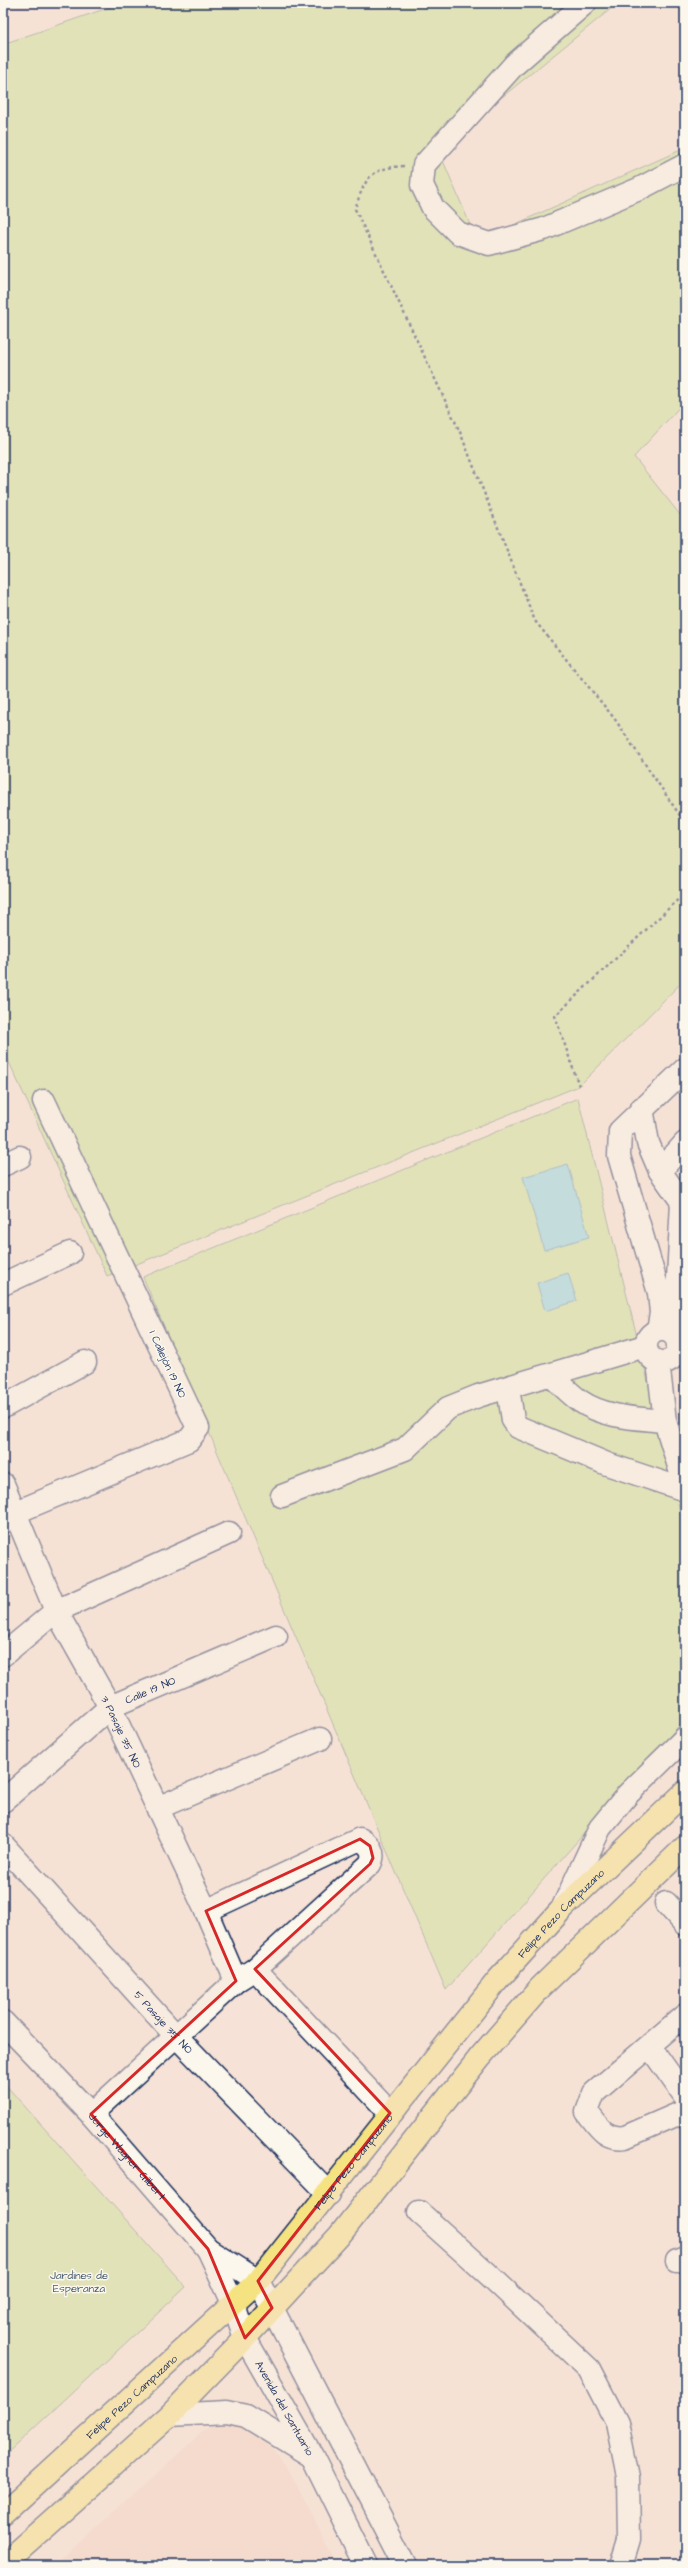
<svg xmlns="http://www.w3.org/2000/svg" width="688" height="2568" font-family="'Architects Daughter',sans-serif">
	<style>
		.built { fill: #f2d3c6 }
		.green { fill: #c9e298; stroke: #72887b }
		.water { fill: #87d5e4; stroke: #5c93ae }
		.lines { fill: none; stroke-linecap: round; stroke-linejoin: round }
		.minor-casing { stroke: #1b2f5e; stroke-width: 25 }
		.major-casing { stroke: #1b2f5e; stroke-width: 25 }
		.path { stroke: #1b2f5e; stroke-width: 2.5; stroke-dasharray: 3 3; stroke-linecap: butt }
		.minor { stroke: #fbf7ec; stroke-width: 22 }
		.major { stroke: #f5e382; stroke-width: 22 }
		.marked { fill: none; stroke: #d62828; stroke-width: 3; stroke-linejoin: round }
		.labels { text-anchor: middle; stroke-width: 3; stroke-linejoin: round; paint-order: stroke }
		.street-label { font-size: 11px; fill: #1b2f5e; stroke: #fbf7ec }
		.park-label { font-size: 11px; fill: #465c6c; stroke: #fbf7ec }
	</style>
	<rect width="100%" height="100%" fill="#f6e2d6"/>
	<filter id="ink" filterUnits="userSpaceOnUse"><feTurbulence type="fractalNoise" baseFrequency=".025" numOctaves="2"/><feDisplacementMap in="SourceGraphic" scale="8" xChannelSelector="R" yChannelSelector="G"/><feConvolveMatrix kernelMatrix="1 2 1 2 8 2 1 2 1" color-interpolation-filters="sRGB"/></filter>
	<g filter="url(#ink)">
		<path class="built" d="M220 2422 239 2423 274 2450 288 2468 338 2565H56L203 2431Z"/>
		<path class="green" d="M122 3H618L438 149 475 236H489L685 148V401L634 457 685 521V979L579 1086 107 1276 3 1049V44Z
			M578 1098 685 1531V1719L446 1990 143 1277Z
			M3 2082 186 2287 3 2457Z"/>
		<path class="water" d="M568 1164 589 1237 544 1250 523 1177Z
			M568 1273 577 1301 545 1311 537 1283Z"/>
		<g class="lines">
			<defs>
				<g id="minor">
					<path d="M585 3 514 65 424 165 422 185 433 208 458 233 489 244 544 229 639 189 685 165"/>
					<path d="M642 1108 648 1143 660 1171 682 1202"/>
					<path d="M3 1165 20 1157"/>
					<path d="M660 1171 685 1143"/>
					<path d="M3 1284 70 1253"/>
					<circle cx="662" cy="1346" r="16"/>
					<path d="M658 1330 661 1313 659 1293 619 1156 620 1131 685 1069"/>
					<path d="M672 1333 678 1278 682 1202 685 1198"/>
					<path d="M658 1362 665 1421 685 1486"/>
					<path d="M550 1375C560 1383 570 1394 580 1401 605 1418 637 1418 665 1421"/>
					<path d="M508 1388 513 1420 518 1427 607 1464 685 1490"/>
					<path d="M3 1407 85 1362"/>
					<path id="s1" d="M3 1484 56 1611 110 1707 206 1911 236 1981"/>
					<path d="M282 1496 405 1449 448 1408 478 1396 645 1346"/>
					<path d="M3 1522 14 1513 189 1440 198 1428 44 1101"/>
					<path d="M3 1655 56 1611 229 1533"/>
					<path id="s2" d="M3 1801 110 1707 276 1636"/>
					<path d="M157 1808 320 1739"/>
					<path id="s3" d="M3 1845 176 2036 329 2194"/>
					<path d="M666 1903 685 1924"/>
					<path d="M562 1909 600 1828 628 1794 685 1738"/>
					<path d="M255 1969 390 2113"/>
					<path d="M685 2015 594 2093 587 2112C598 2126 605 2140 625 2137L685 2111"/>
					<path id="s4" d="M3 2022 91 2114 208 2249 258 2281 405 2565"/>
					<path d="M650 2047 685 2096"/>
					<path d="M91 2114 236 1981 255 1969 370 1864C376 1853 370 1845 360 1839L206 1911"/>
					<path d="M419 2212 488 2274 589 2369 617 2423 628 2477 629 2539 621 2565"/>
					<path id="s5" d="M208 2249 234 2305 245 2338 312 2456 366 2565"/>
					<path d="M677 2261 685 2258"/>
					<path d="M170 2415 227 2412 246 2416 310 2455"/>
				</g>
				<g id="major">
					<path id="s6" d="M3 2514 258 2281 497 1981 562 1909 685 1792"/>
					<path d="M3 2564 170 2415 245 2338 339 2236 480 2057 540 1988 685 1847"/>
				</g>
			</defs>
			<use href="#minor" class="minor-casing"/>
			<use href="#major" class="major-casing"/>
			<path class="path" d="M404 166C369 168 365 179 355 209L460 432 535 621 614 718 685 823
				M579 1086 555 1016 685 893"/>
			<use href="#minor" class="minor"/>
			<use href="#major" class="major"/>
		</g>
	</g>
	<path d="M0 0H688V2568H0ZM360 1839 370 1846 373 1858 370 1864 255 1969 390 2113 258 2281 272 2308 245 2338 208 2249 91 2114 236 1981 206 1911Z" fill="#f6e2d6" fill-opacity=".55" fill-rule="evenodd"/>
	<path class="marked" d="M360 1839 370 1846 373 1858 370 1864 255 1969 390 2113 258 2281 272 2308 245 2338 208 2249 91 2114 236 1981 206 1911Z"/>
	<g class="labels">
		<g class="street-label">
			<text transform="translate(168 1364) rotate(65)" y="4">1 Callejón 19 NO</text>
			<text dy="4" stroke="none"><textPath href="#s2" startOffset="186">Calle 19 NO</textPath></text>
			<text dy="4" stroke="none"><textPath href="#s1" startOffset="275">3 Pasaje 35 NO</textPath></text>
			<text dy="4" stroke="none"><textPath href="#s6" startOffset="822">Felipe Pezo Campuzano</textPath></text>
			<text dy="4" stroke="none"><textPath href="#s3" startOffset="239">5 Pasaje 35 NO</textPath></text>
			<text dy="4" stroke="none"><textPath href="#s4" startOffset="183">Jorge Wagner Gilbert</textPath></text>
			<text dy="4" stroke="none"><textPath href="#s6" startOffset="498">Felipe Pezo Campuzano</textPath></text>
			<text dy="4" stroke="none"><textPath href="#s6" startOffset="174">Felipe Pezo Campuzano</textPath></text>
			<text dy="4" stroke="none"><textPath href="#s5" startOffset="177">Avenida del Santuario</textPath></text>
		</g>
		<g class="park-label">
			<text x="79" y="2279">Jardines de<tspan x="79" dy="13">Esperanza</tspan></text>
		</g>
	</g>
	<rect width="688" height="2568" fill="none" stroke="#fbf7ec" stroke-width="16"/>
	<rect x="8" y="8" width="672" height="2552" fill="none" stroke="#1b2f5e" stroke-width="1.5" filter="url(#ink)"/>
</svg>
